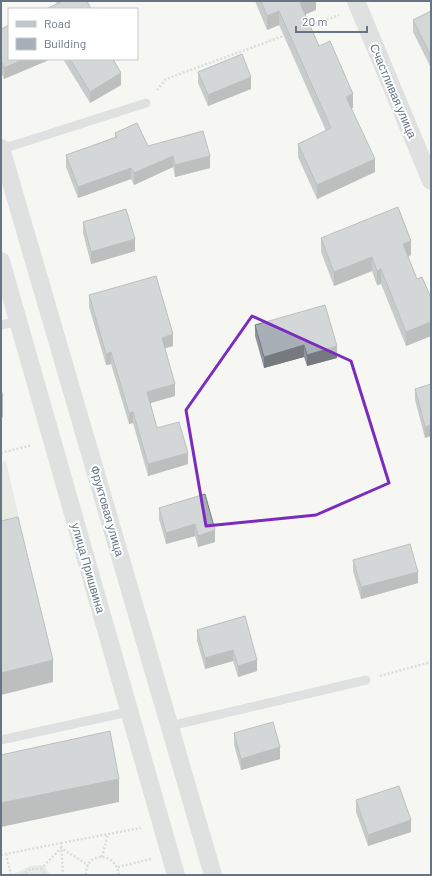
<svg xmlns="http://www.w3.org/2000/svg" width="432" height="876" font-family="Barlow,sans-serif">
	<style>
		.green { fill: #d5dcd3 }
		.lines { fill: none; stroke-linecap: round; stroke-linejoin: round }
		.path { stroke: #babcbf; stroke-width: 2.5; stroke-dasharray: 2 2; stroke-linecap: butt }
		.service { stroke: #c2c5c9; stroke-width: 9 }
		.minor { stroke: #c2c5c9; stroke-width: 18 }
		.wall { fill: #90969d }
		.shaded-wall { fill: #767a7f }
		.building { fill: #a8afb6; stroke: #767a7f }
		.marked { fill: none; stroke: #7b2cbf; stroke-width: 3; stroke-linejoin: round }
		.labels { text-anchor: middle; stroke-width: 4; stroke-linejoin: round; paint-order: stroke }
		.street-label { font-size: 12px; fill: #667484; stroke: #fff }
	</style>
	<rect width="100%" height="100%" fill="#f6f7f3"/>
	<path class="green" d="M6 461 20 522 1 527V462Z
		M43 865 51 875H12L30 866Z"/>
	<g class="lines">
		<path class="path" d="M308 27 339 15
			M157 90 166 79 286 35
			M1 453 32 445
			M380 676 431 662
			M61 843 141 828
			M6 854 11 875
			M1 855 61 843 63 875
			M102 857 108 834
			M118 867 151 859
			M41 869 61 848 88 865
			M22 875 31 869H41L46 875
			M86 875C85 851 116 851 119 875"/>
		<path class="service" d="M2 149 146 103
			M1 325 19 321
			M170 726 366 680
			M1 740 128 712"/>
		<path class="minor" d="M356 1 431 181
			M1 148 213 875
			M1 261 176 875"/>
	</g>
	<path class="wall" d="M55 1H87L57 4Z
		M255 1H316V10L305 14 319 46 353 108H351L375 172 317 199 298 157V144L326 131 279 25 267 30Z
		M431 11V68L413 32V20Z
		M1 29 9 59H51L4 79 1 72Z
		M63 59H113L121 85 90 103Z
		M198 72 251 89 208 106 198 83Z
		M115 133 148 146 210 168 175 177 173 167 134 185 131 179 78 198 66 167V155L115 137Z
		M83 222 135 251 91 264 83 233Z
		M321 238 411 255 408 257 417 279 431 298V336L406 346 381 284 377 285 372 271 334 286 321 252Z
		M89 295 173 346 165 348 175 396 150 403 157 428 188 464 148 476 133 423 129 424 111 364 106 365 89 307Z
		M255 325 337 358 307 366 304 357 264 368 255 336Z
		M431 384 425 438 415 400V389Z
		M205 494 215 542 198 547 195 536 166 544 159 519V508Z
		M353 560 418 583 361 599 353 571Z
		M245 616 257 671 238 677 233 661 205 669 197 641V630Z
		M234 733 280 759 241 770 234 745Z
		M356 800 411 832 368 846 356 812Z"/>
	<path class="shaded-wall" d="M304 1H316V10L300 17V3Z
		M279 11V25L267 30V16Z
		M24 59H51L4 79V68Z
		M121 73V85L90 103V92Z
		M251 77V89L208 106V95Z
		M353 94V108L346 111V97Z
		M173 156V167L134 185V173Z
		M210 156V168L175 177V165Z
		M375 159V172L317 199V185Z
		M131 168V179L78 198V187Z
		M135 239V251L91 264V252Z
		M411 241V255L403 258V244Z
		M372 257V271L334 286V272Z
		M381 269V284L377 285V271Z
		M431 322V336L406 346V332Z
		M173 334V346L162 349V338Z
		M304 345V357L264 368V357Z
		M337 346V358L307 366V355Z
		M111 352V364L106 365V354Z
		M175 384V396L147 404V392Z
		M1 396H3V417L1 418Z
		M133 412V423L129 424V413Z
		M431 425V436L425 438V427Z
		M188 453V464L148 476V464Z
		M195 524V536L166 544V533Z
		M215 530V542L198 547V536Z
		M418 572V583L361 599V587Z
		M233 650V661L205 669V658Z
		M53 660V682L1 695V673Z
		M257 660V671L238 677V666Z
		M280 747V759L241 770V759Z
		M119 779V802L1 827V803Z
		M411 820V832L368 846V835Z"/>
	<path class="building" d="M61 1H87L91 9H46L61 2Z
		M261 1H304L300 3 319 46 330 41 353 94 346 97 375 159 317 185 298 144 331 128 279 11 267 16Z
		M431 11V56L413 20Z
		M9 25V59H24L4 68 1 60V29Z
		M242 54 251 77 208 95 198 72Z
		M70 59H113L121 73 90 92Z
		M137 123 148 146 203 131 210 156 175 165 173 156 134 173 131 168 78 187 66 155 117 137 115 133Z
		M398 207 411 241 403 244 417 279 422 277 431 298V322L406 332 381 269 377 271 372 257 334 272 321 238Z
		M126 209 135 239 91 252 83 222Z
		M156 276 173 334 162 338 175 384 147 392 157 428 179 422 188 453 148 464 133 412 129 413 111 352 106 354 89 295Z
		M325 305 337 346 307 355 304 345 264 357 255 325Z
		M431 384V425L425 427 415 389Z
		M1 389 3 396H1Z
		M205 494 215 530 198 536 195 524 166 533 159 508Z
		M18 517 53 660 1 673V521Z
		M410 544 418 572 361 587 353 560Z
		M245 616 257 660 238 666 233 650 205 658 197 630Z
		M273 722 280 747 241 759 234 733Z
		M110 731 119 779 1 803V755Z
		M399 786 411 820 368 835 356 800Z"/>
	<path d="M0 0H432V876H0ZM252 316 351 361 389 483 316 515 206 526 186 410Z" fill="#f6f7f3" fill-opacity=".55" fill-rule="evenodd"/>
	<path class="marked" d="M252 316 351 361 389 483 316 515 206 526 186 410Z"/>
	<g class="labels">
		<g class="street-label">
			<text transform="translate(393 91) rotate(67)" y="4">Счастливая улица</text>
			<text transform="translate(107 511) rotate(74)" y="4">Фруктовая улица</text>
			<text transform="translate(88 568) rotate(74)" y="4">улица Пришвина</text>
		</g>
	</g>
	<rect width="432" height="876" fill="none" stroke="#667484" stroke-width="4"/>
	<rect x="8" y="8" width="130" height="52" fill="#ffffff" stroke="#c2c7ce"/>
	<rect x="16" y="21" width="20" height="6" fill="#c2c5c9" stroke="#c2c7ce"/>
	<text x="44" y="28" font-size="12" fill="#667484">Road</text>
	<rect x="16" y="38" width="20" height="12" fill="#a8afb6" stroke="#c2c7ce"/>
	<text x="44" y="48" font-size="12" fill="#667484">Building</text>
	<path d="M296 26v6h71v-6" fill="none" stroke="#667484" stroke-width="2"/>
	<text x="302" y="26" font-size="12" fill="#667484" stroke="#ffffff" stroke-width="3" paint-order="stroke">20 m</text>
</svg>
